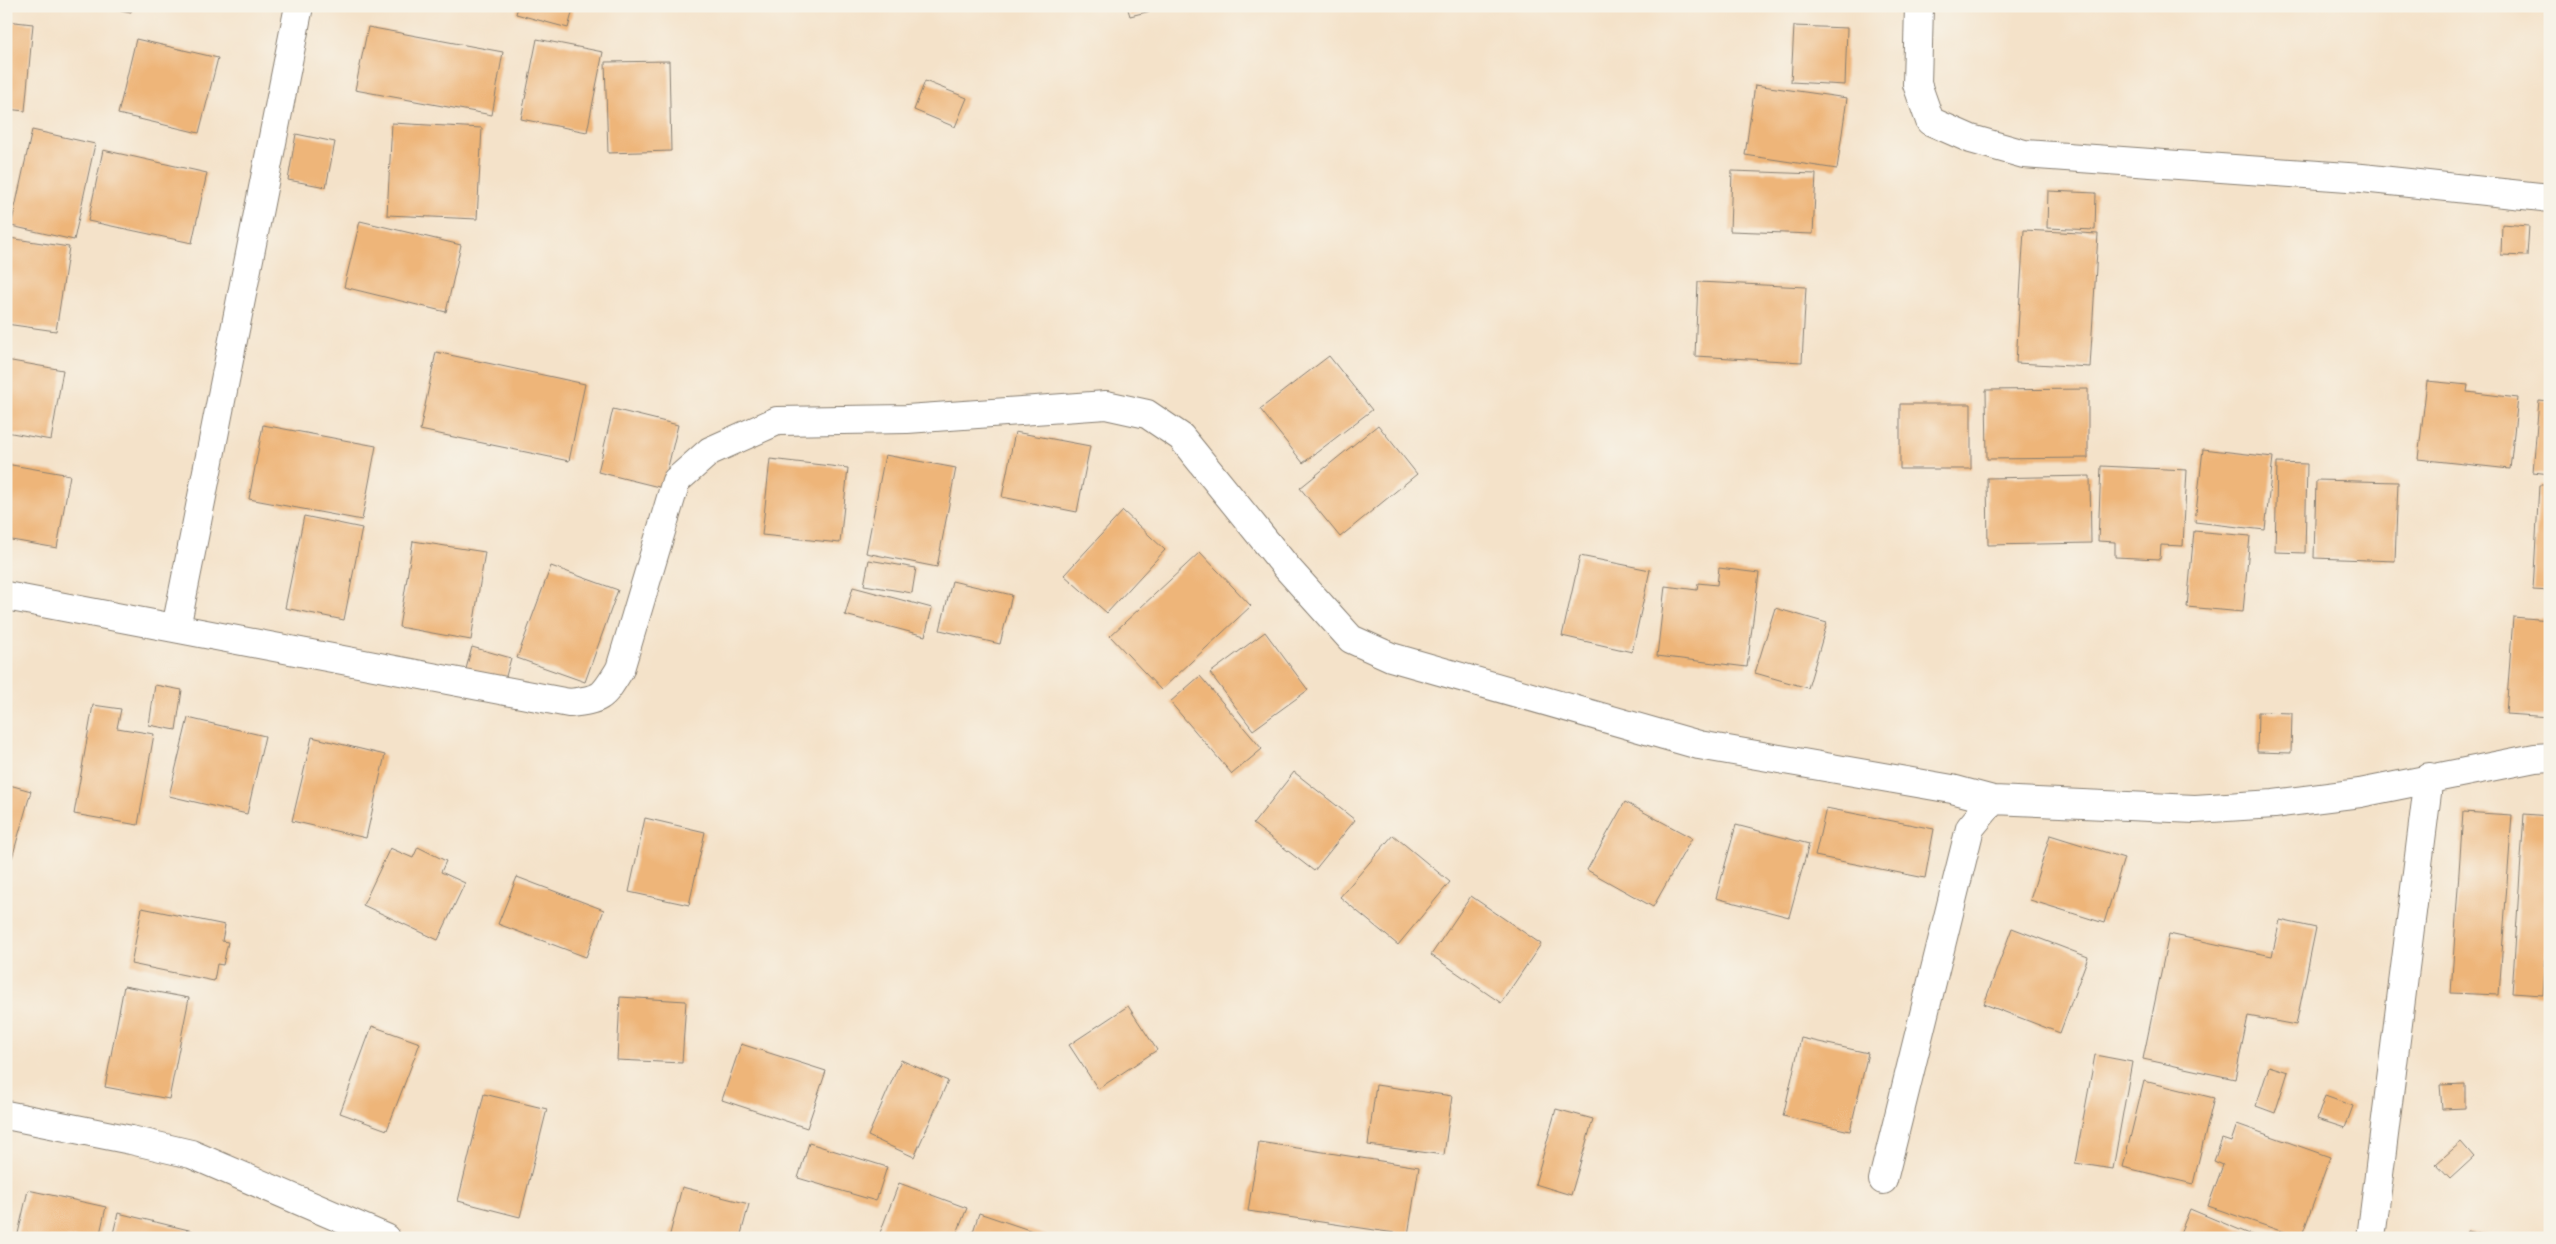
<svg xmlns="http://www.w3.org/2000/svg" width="2556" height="1244" font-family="Mynerve,sans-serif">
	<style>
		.building { fill: #eeb579 }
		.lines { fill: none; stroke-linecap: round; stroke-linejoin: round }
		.minor-casing { stroke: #887f72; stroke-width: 30 }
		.minor { stroke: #fff; stroke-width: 28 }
	</style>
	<rect width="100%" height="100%" fill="#f7f3e8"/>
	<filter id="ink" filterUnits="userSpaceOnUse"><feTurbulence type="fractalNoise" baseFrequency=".02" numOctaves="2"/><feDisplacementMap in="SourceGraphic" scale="10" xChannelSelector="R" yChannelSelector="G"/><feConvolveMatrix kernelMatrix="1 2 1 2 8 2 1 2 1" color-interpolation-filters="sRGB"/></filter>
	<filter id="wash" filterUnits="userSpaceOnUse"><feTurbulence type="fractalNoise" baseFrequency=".0096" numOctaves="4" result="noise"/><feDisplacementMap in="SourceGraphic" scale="20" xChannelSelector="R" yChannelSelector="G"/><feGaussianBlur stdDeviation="1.12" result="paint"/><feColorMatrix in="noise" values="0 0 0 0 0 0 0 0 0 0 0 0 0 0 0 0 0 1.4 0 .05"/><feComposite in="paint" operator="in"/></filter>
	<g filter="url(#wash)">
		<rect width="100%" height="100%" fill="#f4e2c9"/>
		<g id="blocks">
			<path class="building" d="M99 6H132L131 12Z
				M518 6H574L568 28 516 14Z
				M1127 6H1167V7L1130 16Z
				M6 21 33 24 25 111 6 109Z
				M1794 26 1847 28 1845 85 1791 82Z
				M368 27 503 52 492 115 355 90Z
				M136 39 218 58 199 133 118 114Z
				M537 39 603 52 587 132 521 119Z
				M669 61 671 151 608 153 605 62Z
				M925 81 967 98 955 127 914 110Z
				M1755 85 1847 98 1837 169 1745 155Z
				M392 123 482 128 477 219 387 215Z
				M32 130 95 144 74 240 11 226Z
				M296 134 335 142 326 187 288 180Z
				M103 150 207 173 192 243 88 221Z
				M1732 171 1816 174 1813 234 1730 231Z
				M2048 191 2096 193 2095 230 2047 228Z
				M360 221 461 245 446 312 344 287Z
				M2502 224 2529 226 2527 256 2501 255Z
				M2024 230 2098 234 2090 367 2016 363Z
				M9 238 69 247 56 331 6 324V258Z
				M1698 282 1806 287 1802 362 1695 356Z
				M436 352 585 384 569 461 420 430Z
				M1329 356 1372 410 1303 463 1260 409Z
				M6 360 63 370 51 440 6 432Z
				M2427 381 2468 385 2467 392 2518 398 2510 469 2418 459Z
				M2088 389V458L1987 459 1986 390Z
				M2539 400 2550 401V474L2533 472Z
				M1900 404H1971V469H1900Z
				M613 409 678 425 663 488 598 472Z
				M263 425 376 446 362 520 249 499Z
				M1378 425 1417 474 1340 537 1300 488Z
				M1015 432 1090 446 1077 512 1002 497Z
				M2203 449 2273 457 2265 530 2195 522Z
				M885 455 956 468 937 567 866 553Z
				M770 459 848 468 840 543 762 535Z
				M2277 463 2307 464 2305 553 2275 552Z
				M6 464 70 475 57 548 6 539Z
				M2101 466 2187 470 2183 546 2161 545 2160 559 2115 557V542L2098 541Z
				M2090 476 2091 543 1988 545 1987 478Z
				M2316 480 2398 482 2395 561 2314 558Z
				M2539 485H2550V591L2533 590Z
				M1123 511 1165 550 1107 613 1064 575Z
				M304 516 362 528 344 620 285 608Z
				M2194 531 2250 536 2243 612 2187 607Z
				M413 541 485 552 471 640 399 627Z
				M1200 552 1251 606 1161 690 1110 636Z
				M1580 556 1650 570 1632 652 1562 636Z
				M869 560 916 568 912 593 864 585Z
				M551 566 618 590 585 682 517 658Z
				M1719 568 1759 573 1747 667 1657 656 1665 586 1697 590 1698 583 1717 585Z
				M952 581 1012 595 1000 644 940 630Z
				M853 587 932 608 925 636 845 615Z
				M1775 608 1827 623 1808 688 1755 673Z
				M2513 617 2550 620V717L2506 714Z
				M1265 632 1308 690 1253 730 1210 673Z
				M472 647 511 658 503 687 464 676Z
				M1200 676 1262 749 1232 774 1170 702Z
				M155 685 182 690 176 730 149 725Z
				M93 705 121 709 117 728 154 734 138 825 74 814Z
				M2258 712 2292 713 2291 753 2257 752Z
				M188 718 265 736 247 814 169 796Z
				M312 737 385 755 366 838 292 821Z
				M1294 772 1355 820 1314 871 1253 824Z
				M6 784 31 791 12 858 6 857Z
				M1625 802 1692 838 1653 907 1587 870Z
				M1826 808 1934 829 1925 878 1815 856Z
				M2463 812 2512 815 2499 995 2451 993Z
				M2524 814 2550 816V940H2547L2543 995 2512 993Z
				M645 818 705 832 689 905 629 892Z
				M1736 825 1809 844 1789 917 1716 898Z
				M1393 835 1450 882 1398 945 1340 897Z
				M2050 835 2124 858 2104 923 2030 900Z
				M418 847 446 861 441 872 465 883 438 940 363 905 390 848 413 858Z
				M517 877 604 910 586 957 498 924Z
				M1471 896 1541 944 1501 1003 1431 955Z
				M142 908 225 925 222 941 228 942 223 965 217 964 214 981 131 964Z
				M2280 920 2316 928 2296 1025 2248 1016 2235 1079 2143 1059 2169 934 2272 956Z
				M2012 928 2088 957 2060 1033 1984 1004Z
				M124 986 189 998 169 1099 105 1087Z
				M620 997 686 1001 682 1063 617 1060Z
				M1128 1006 1157 1050 1098 1089 1069 1045Z
				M372 1026 420 1043 387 1130 340 1113Z
				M1801 1038 1868 1053 1850 1131 1783 1116Z
				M741 1044 826 1071 807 1128 722 1100Z
				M2095 1055 2132 1062 2113 1169 2075 1163Z
				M901 1060 948 1081 914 1157 868 1136Z
				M2269 1066 2288 1072 2275 1113 2256 1106Z
				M2144 1081 2214 1098 2193 1184 2123 1167Z
				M2465 1084V1108L2442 1109 2440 1085Z
				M1376 1085 1452 1096 1444 1155 1368 1145Z
				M484 1094 547 1109 520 1217 458 1201Z
				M2325 1096 2353 1106 2345 1128 2317 1119Z
				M1556 1109 1593 1119 1571 1195 1535 1184Z
				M2237 1124 2330 1157 2301 1238 2208 1206 2223 1165 2214 1161 2222 1139 2231 1142Z
				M1259 1142 1419 1167 1408 1235 1248 1211Z
				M2461 1142 2474 1157 2450 1179 2436 1164Z
				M809 1143 887 1167 876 1201 798 1178Z
				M899 1183 967 1208 955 1238H878Z
				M682 1187 749 1204 740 1238H669Z
				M28 1190 106 1207 99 1238H17Z
				M2190 1209 2259 1238H2178Z
				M118 1213 193 1231 191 1238H112Z
				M979 1213 1050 1237V1238H971Z
				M2467 1231 2491 1237V1238H2465Z"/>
		</g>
	</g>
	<g filter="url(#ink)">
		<use href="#blocks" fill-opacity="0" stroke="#887f72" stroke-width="1"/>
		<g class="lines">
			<defs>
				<path id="minor" d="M1919 6 1917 84 1930 121 1971 139 2024 154 2362 178 2550 198
					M6 596 569 703C603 699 602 698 620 669L676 481 710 451 777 421 907 419 1106 405 1147 414 1181 437 1288 569 1351 639 1391 657 1699 745 1952 789 1993 800 2195 809 2274 804 2360 793 2535 758 2550 757
					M176 628 299 6
					M6 1115 131 1140 191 1154 386 1238
					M1883 1180 1970 828 1993 800
					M2371 1238 2429 777"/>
			</defs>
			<use href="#minor" class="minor-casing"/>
			<use href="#minor" class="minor"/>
		</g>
	</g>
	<rect width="2556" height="1244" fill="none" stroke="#f7f3e8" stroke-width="25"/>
</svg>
